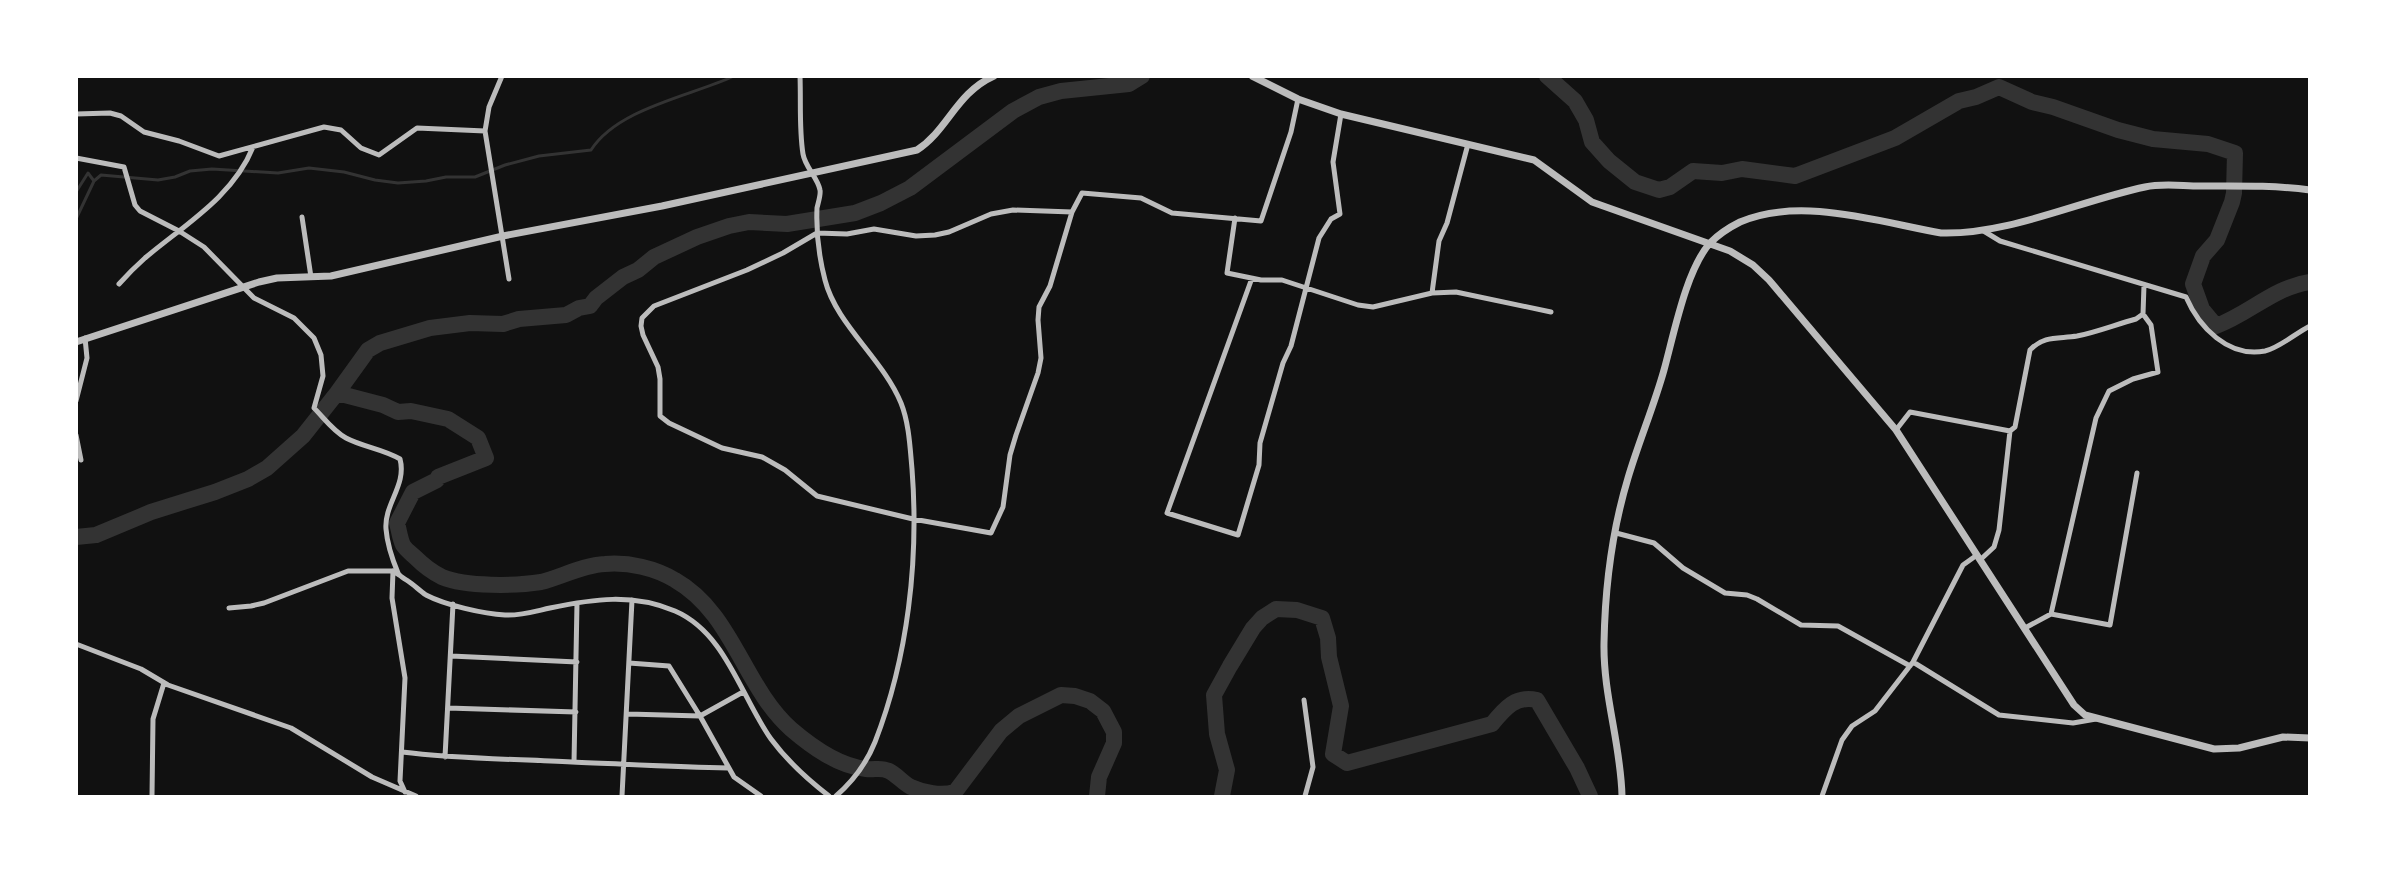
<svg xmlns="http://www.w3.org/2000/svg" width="2386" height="873" font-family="Figtree,sans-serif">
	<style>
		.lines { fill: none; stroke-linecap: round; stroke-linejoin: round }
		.stream { stroke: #333; stroke-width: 3 }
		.river { stroke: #333; stroke-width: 16 }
		.minor { stroke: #bcbcbc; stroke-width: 5 }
		.tertiary { stroke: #bcbcbc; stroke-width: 7 }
	</style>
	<rect width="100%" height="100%" fill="#111"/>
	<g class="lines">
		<path class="stream" d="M76 192 88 173 94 181
			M76 219 94 181 101 175 158 180 175 177 190 171 212 169 278 173 309 168 344 172 375 180 398 183 426 181 446 177H475L505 165 539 156 591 150C618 108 691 96 734 76"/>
		<path class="river" d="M1547 76 1575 101 1586 120 1592 142 1609 161 1635 182 1659 190 1670 187 1693 171 1722 173 1742 169 1795 176 1895 138 1959 101 1976 97 1999 87 2032 102 2053 107 2118 130 2153 139 2208 144 2235 153 2234 193 2232 202 2217 240 2203 256 2193 284 2202 309 2216 326C2249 314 2274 287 2310 282
			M337 393 383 405 398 412 411 411 448 419 478 438 486 458 438 477 437 480 413 492 397 523C399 530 400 539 403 545 406 550 412 554 416 558 423 565 432 572 442 577 466 587 516 586 541 582 561 577 583 565 605 564 629 562 655 568 675 580 733 613 743 686 791 729 812 747 838 766 866 769 875 770 881 767 889 771 897 775 903 783 911 787 924 793 941 796 955 792L1001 731 1019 716 1061 695 1075 696 1090 701 1103 711 1114 732V743L1099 777 1097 796
			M76 537 96 535 151 512 215 492 248 479 267 468 303 436 337 393 368 350 380 343 430 328 470 323 503 324 519 319 566 315 579 308 590 306 596 298 623 277 638 270 654 257 697 237 729 226 749 222 787 224 855 213 881 203 910 188 1013 111 1039 97 1061 91 1129 84 1142 76
			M1222 796 1227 770 1217 734 1214 695 1230 666 1253 628 1262 618 1276 609 1297 610 1322 618 1328 638 1329 657 1341 706 1333 754 1347 763 1492 724C1505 708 1516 695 1537 700L1577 768 1590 796"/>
		<path class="minor" d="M502 76 489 107 485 131 509 279
			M800 76C801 102 799 129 803 154 805 167 818 178 820 190 821 195 818 203 817 208 816 232 819 257 825 280 836 324 883 359 901 403 909 423 910 447 912 469 919 560 908 657 875 742 867 762 852 782 836 796
			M76 114 110 113 121 116 144 132 179 141 219 156 324 127 341 130 361 148 379 155 417 128 485 131
			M76 158 124 167 135 205 140 211 179 231 204 247 254 298 294 318 314 338 321 355 323 376 314 408C324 418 333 431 346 438 363 447 383 449 400 459 407 485 384 504 386 529 387 542 393 561 398 573 400 577 404 578 408 581 414 585 420 591 426 595 445 605 484 614 505 615 520 616 536 611 550 608 593 599 632 593 675 611 726 633 741 697 771 739 788 762 807 779 829 796
			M1013 210 1072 212 1050 286 1039 307 1038 320 1041 358 1038 373 1016 435 1010 455 1003 507 991 533 913 519 817 496 785 470 762 457 722 448 669 423 660 416V379L658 367 643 335 641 326 642 318 654 306 747 270 783 253 817 233 847 234 874 229 916 236 935 235 949 232 991 214Z
			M1072 212 1082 193 1141 198 1172 213 1261 221 1291 132 1298 99
			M302 217 311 277
			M1235 218 1227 273 1261 280H1282L1358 305 1373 307 1432 293 1456 292 1551 312
			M1982 230 2000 241 2186 297C2199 327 2228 358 2265 351 2279 348 2296 333 2310 326
			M1252 278 1167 513 1238 535 1259 465 1260 443 1283 363 1291 346 1319 238 1331 219 1340 214 1333 162 1341 114
			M119 284C127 275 136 266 145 258 184 225 233 197 253 147
			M1432 293 1439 241 1447 223 1468 144
			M2143 314 2144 285
			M76 401 87 358 85 338
			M1896 430 1910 412 2010 431
			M76 435 81 460
			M1616 533 1654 543 1683 568 1725 593 1747 595 1757 599 1801 625 1838 626 1910 666
			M1980 560 1994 547 1999 530 2010 431 2015 427 2030 350C2044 335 2059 339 2077 336 2097 332 2117 324 2136 319L2143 314 2151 325 2158 372 2133 379 2109 391 2096 418 2051 614
			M399 575 393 571 392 598 405 678 400 781 405 792
			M229 608 251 606 264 603 348 571H393
			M2025 628 2051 614 2110 625 2137 473
			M76 644 141 669 168 685 291 728 372 777 416 796
			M451 656 577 662
			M1913 662 1999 715 2073 723 2096 719
			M629 663 669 666 700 716 734 777 761 796
			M1304 700 1313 767 1305 796
			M448 708 576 712
			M628 714 700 716 743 692
			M402 752C458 759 515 759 572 762 624 764 676 767 728 768
			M445 757 453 604
			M574 762 577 603
			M152 796 153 719 164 683
			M622 796 632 600
			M1822 796 1842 740 1852 726 1875 711 1913 662 1963 565 1977 555"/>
		<path class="tertiary" d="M1252 76 1298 99 1341 114 1534 160 1592 202 1730 251 1753 265 1769 280 1896 430 2074 705 2085 715 2214 749 2239 748 2283 737 2310 738
			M76 342 259 282 277 278 331 276 503 236 662 206 917 150C948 130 956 93 994 76
			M1622 796C1621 745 1603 695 1604 643 1605 588 1612 531 1628 478 1639 441 1654 406 1664 370 1674 334 1686 270 1710 243 1718 235 1730 227 1740 222 1800 196 1879 222 1941 233 2008 235 2079 201 2145 187 2162 183 2182 186 2200 186 2236 186 2273 185 2310 190"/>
	</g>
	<rect width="2386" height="873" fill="none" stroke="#ffffff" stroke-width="156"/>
</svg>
